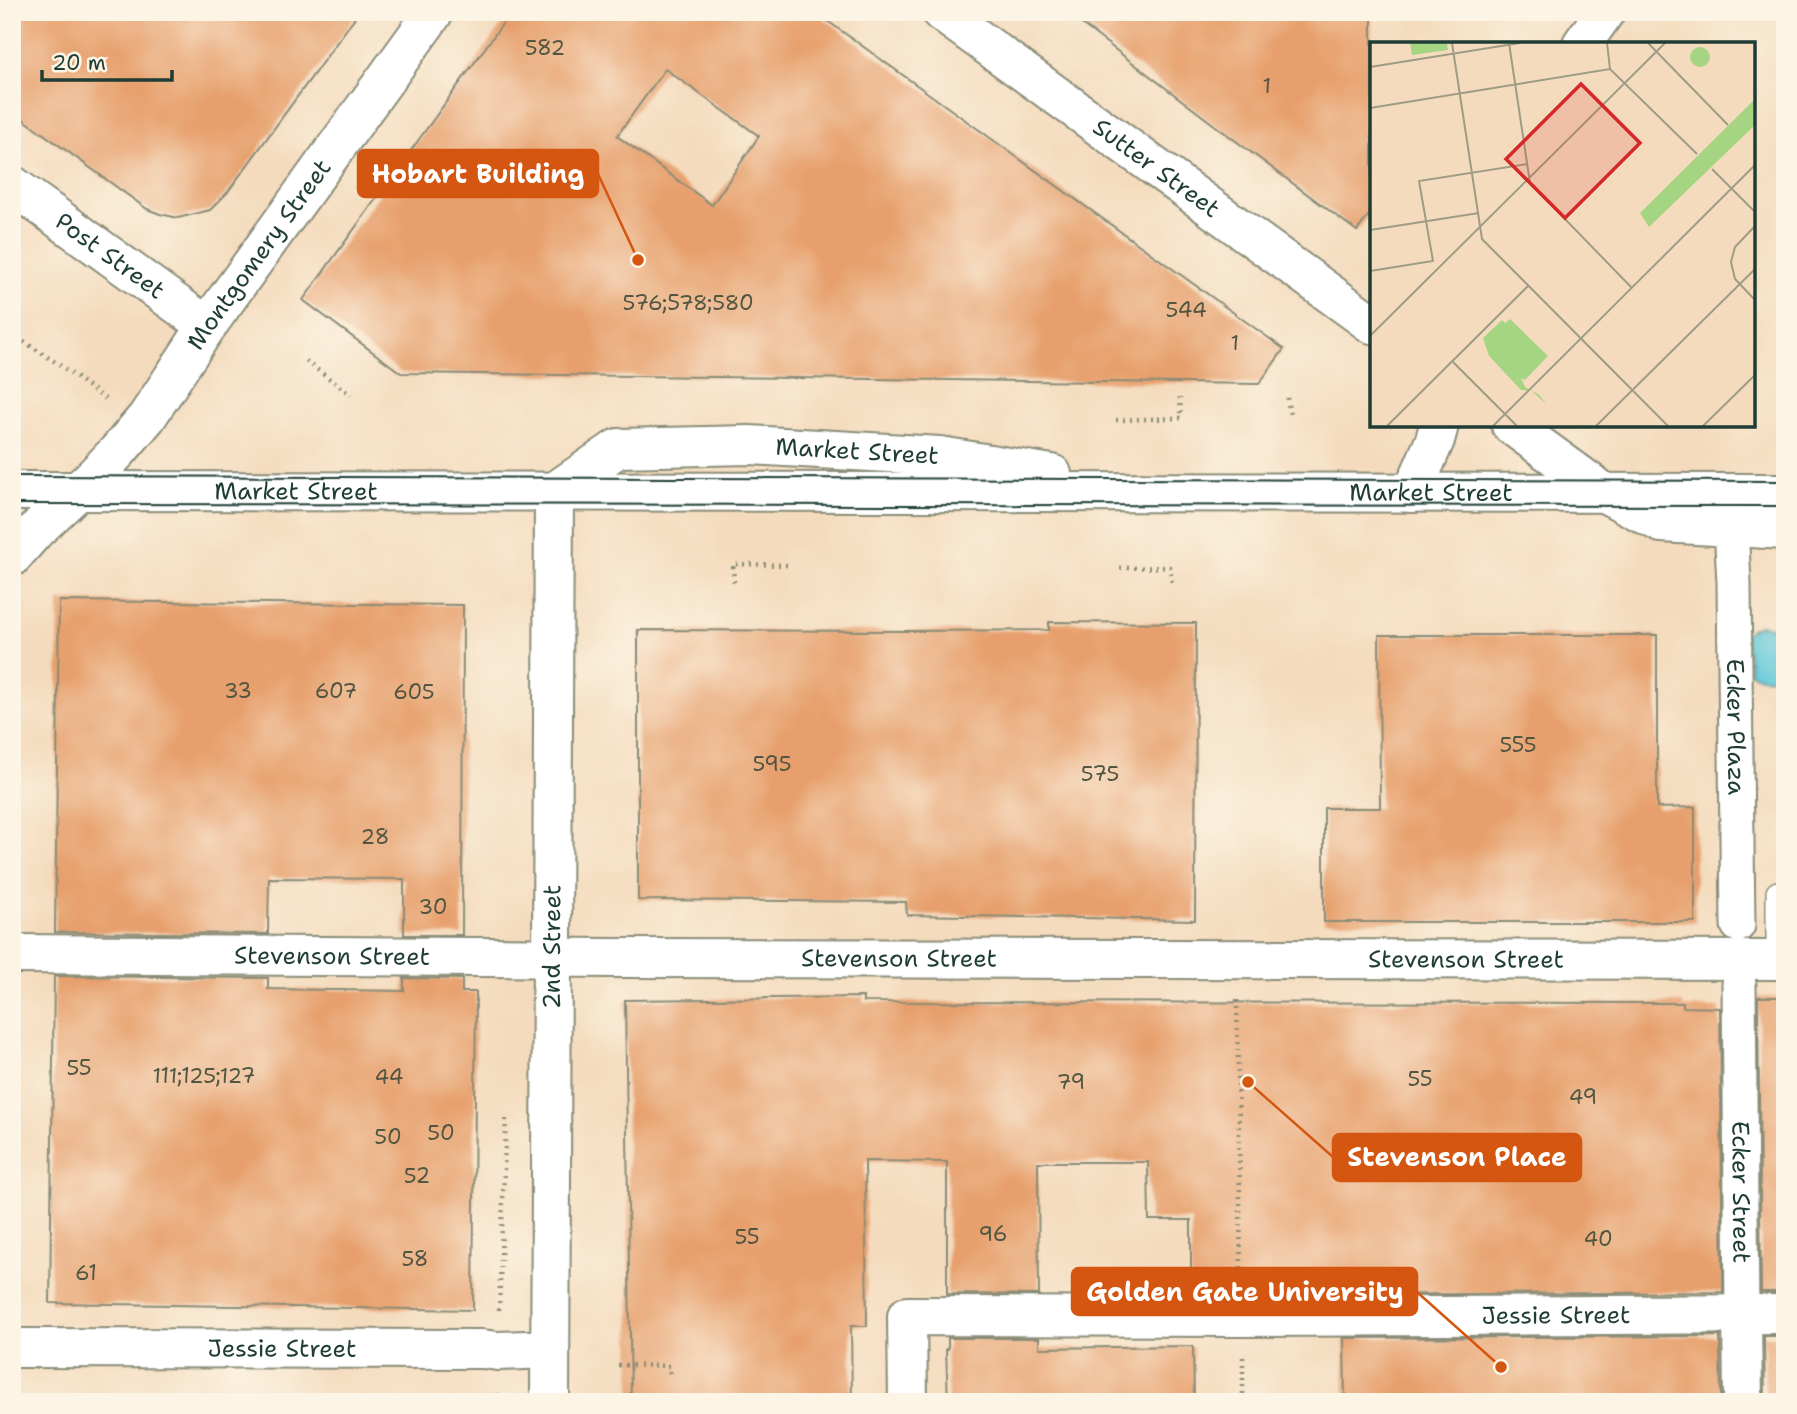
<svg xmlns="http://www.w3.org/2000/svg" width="1797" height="1414" font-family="'Shantell Sans',sans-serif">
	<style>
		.water { fill: #5ec7d9; stroke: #3e8286; stroke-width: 2 }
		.building { fill: #e7a06d; fill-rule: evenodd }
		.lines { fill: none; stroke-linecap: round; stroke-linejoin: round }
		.service-casing { stroke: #8a8c78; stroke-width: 26 }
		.pedestrian-casing { stroke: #8a8c78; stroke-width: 37 }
		.minor-casing { stroke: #8a8c78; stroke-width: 42 }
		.tertiary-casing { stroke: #8a8c78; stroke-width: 42 }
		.secondary-casing { stroke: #8a8c78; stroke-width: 42 }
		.path { stroke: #8a8c78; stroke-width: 4.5; stroke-dasharray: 2 5; stroke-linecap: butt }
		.service { stroke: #fff; stroke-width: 23 }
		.pedestrian { stroke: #fff; stroke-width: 33 }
		.minor { stroke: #fff; stroke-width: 38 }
		.tertiary { stroke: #fff; stroke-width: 38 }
		.secondary { stroke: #fff; stroke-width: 38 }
		.tram { stroke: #1f3d34; stroke-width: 2 }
		.labels { text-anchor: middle; stroke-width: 5; stroke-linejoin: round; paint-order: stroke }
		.number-label { font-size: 21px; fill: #515642 }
		.street-label { font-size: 24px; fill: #1f3d34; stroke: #fcf5e5 }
		.inset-road { fill: none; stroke: #9f9c86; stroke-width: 2 }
		.view { fill: #d62828; fill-opacity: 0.15; stroke: #d62828; stroke-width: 3.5 }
		.inset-edge { fill: none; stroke: #1f3d34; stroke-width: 3.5 }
		.leader { fill: none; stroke: #d45610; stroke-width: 2.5 }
		.callout-dot { fill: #d45610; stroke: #fcf5e5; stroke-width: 2.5 }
		.callout { fill: #d45610; stroke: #d45610; stroke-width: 2.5 }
		.callout-label { font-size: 26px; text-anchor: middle; font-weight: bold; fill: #fff }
	</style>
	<rect width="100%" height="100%" fill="#fcf5e5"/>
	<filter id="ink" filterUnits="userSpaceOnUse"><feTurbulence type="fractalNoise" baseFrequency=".0143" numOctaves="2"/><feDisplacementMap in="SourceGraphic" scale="14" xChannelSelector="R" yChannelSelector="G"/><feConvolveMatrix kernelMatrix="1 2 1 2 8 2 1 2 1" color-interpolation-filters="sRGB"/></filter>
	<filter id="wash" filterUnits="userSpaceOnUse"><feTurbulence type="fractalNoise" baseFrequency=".00686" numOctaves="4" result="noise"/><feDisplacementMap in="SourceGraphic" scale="28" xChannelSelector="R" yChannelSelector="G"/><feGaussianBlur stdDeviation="1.57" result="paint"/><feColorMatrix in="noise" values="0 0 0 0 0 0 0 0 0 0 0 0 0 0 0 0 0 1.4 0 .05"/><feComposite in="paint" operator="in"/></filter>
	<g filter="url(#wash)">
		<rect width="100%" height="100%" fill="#f4dbbd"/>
		<path class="water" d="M1760 625 1777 628 1785 634V669C1774 679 1762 680 1750 672L1745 634 1752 628Z"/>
		<g id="blocks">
			<path class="building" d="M12 12H359L227 193 210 210 178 218 160 214 147 209 12 111Z
				M511 12H815L1284 349 1259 384 401 373 303 300ZM665 69 759 136 712 205 617 136Z
				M1066 12H1372V211L1357 231 1217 127Z
				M59 601 463 605 462 935H404V879L269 878 268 934 55 932Z
				M1049 622 1196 623 1195 920 907 915 906 902 638 900V630L907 631 1049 630Z
				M1379 635H1657V808L1695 807V922H1324V808H1380Z
				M54 976 268 978V989L404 991V978L462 979V992H476L473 1310 50 1303Z
				M863 997V1002L1683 1003V1007L1720 1008 1723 1292 1343 1295 1342 1287H1191V1220H1149L1148 1162H1038L1039 1295 947 1294V1162L865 1161 867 1326H851L852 1402H631L625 1000Z
				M1758 997H1785V1292H1761Z
				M1720 1336 1721 1402H1345L1344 1338Z
				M1764 1336H1785V1402H1765Z
				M948 1338H1039V1348L1193 1346 1194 1402H948L946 1349H948Z"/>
		</g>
	</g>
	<g filter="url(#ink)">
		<use href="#blocks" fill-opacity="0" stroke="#8a8c78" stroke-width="2"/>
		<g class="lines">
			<defs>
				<path id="service" d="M1778 893V960"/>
				<g id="pedestrian">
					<path id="s1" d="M1731 527 1734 583 1738 925"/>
					<path id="s2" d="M1739 984 1742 1314"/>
				</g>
				<g id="minor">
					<path id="s3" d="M12 954 618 958 1785 960"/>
					<path d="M1742 1314 1743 1402"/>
					<path id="s4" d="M12 1348 482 1349 498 1351 550 1349"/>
					<path id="s5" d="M908 1402 907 1316 1242 1317 1785 1314"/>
				</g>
				<g id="tertiary">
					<path id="s6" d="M941 12 1372 324"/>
					<path d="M1582 44 1605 12"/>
					<path d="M1511 425 1606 494 1661 523 1785 530"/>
					<path id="s7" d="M12 491 1785 493"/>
					<path id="s8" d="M554 492 618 448 749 445 940 456 1052 474"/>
					<path d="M1412 493 1435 440 1439 425"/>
					<path id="s9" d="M550 1402 554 492"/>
				</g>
				<g id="secondary">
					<path id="s10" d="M12 185 207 326"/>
					<path id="s11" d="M12 557 35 531 93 477 118 451 147 417 207 326 434 12"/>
				</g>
			</defs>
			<use href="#service" class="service-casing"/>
			<use href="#pedestrian" class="pedestrian-casing"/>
			<use href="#minor" class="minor-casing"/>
			<use href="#tertiary" class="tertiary-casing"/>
			<use href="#secondary" class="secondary-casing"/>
			<path class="path" d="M12 334 60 365 105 399
				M306 361 351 395
				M1287 398 1290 415
				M1116 420 1181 418 1180 398
				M1120 568 1170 567 1172 583
				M734 582 733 564 787 565
				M1237 1000 1241 1274
				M499 1310 506 1116
				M1243 1357V1402
				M618 1365 669 1366 670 1376
				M497 1402V1392"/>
			<use href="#service" class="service"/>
			<use href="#pedestrian" class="pedestrian"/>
			<use href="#minor" class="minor"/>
			<use href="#tertiary" class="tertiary"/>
			<use href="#secondary" class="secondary"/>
			<path class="tram" d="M12 476 1785 481
				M12 504 1785 506"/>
		</g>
	</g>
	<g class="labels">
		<g class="number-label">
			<text x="545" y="55">582</text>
			<text x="1267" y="93">1</text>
			<text x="688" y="310">576;578;580</text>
			<text x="1186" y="317">544</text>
			<text x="1235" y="350">1</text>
			<text x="238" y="698">33</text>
			<text x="336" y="698">607</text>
			<text x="414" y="699">605</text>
			<text x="1518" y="752">555</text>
			<text x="772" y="771">595</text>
			<text x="1100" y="781">575</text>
			<text x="375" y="844">28</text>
			<text x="433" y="914">30</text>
			<text x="79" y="1075">55</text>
			<text x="204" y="1083">111;125;127</text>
			<text x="389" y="1084">44</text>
			<text x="1420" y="1086">55</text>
			<text x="1071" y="1089">79</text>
			<text x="1583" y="1104">49</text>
			<text x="441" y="1140">50</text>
			<text x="388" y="1144">50</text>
			<text x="417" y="1183">52</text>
			<text x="993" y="1241">96</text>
			<text x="747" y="1244">55</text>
			<text x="1598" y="1246">40</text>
			<text x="415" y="1266">58</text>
			<text x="86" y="1280">61</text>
		</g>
		<g class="street-label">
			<text dy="8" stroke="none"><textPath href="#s6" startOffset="266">Sutter Street</textPath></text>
			<text dy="8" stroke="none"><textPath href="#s10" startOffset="121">Post Street</textPath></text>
			<text dy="8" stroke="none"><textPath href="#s11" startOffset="392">Montgomery Street</textPath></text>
			<text dy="8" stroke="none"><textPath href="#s8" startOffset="317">Market Street</textPath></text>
			<text dy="8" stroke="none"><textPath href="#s7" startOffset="284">Market Street</textPath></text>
			<text dy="8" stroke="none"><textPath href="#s7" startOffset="1419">Market Street</textPath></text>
			<text dy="8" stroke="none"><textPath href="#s1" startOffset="200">Ecker Plaza</textPath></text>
			<text dy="8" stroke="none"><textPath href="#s9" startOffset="455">2nd Street</textPath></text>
			<text dy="8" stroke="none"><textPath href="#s3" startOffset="320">Stevenson Street</textPath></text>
			<text dy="8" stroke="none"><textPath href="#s3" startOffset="887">Stevenson Street</textPath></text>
			<text dy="8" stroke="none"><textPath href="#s3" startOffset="1454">Stevenson Street</textPath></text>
			<text dy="8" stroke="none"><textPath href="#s2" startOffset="208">Ecker Street</textPath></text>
			<text dy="8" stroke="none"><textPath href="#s5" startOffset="735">Jessie Street</textPath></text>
			<text dy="8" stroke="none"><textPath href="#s4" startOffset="270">Jessie Street</textPath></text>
		</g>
	</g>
	<g transform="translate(1370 42)">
		<rect width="385" height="385" fill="#f4dbbd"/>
		<path d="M40 1H77L78 8 42 13ZM320 15a10 10 0 1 1 20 0a10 10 0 1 1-20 0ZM385 57V83L279 185 270 171ZM140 277 178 314 155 338 151 336 155 345 166 351 169 353 177 363 162 349 151 348 119 314 113 296 132 278 135 281Z" fill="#a5d583"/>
		<path class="inset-road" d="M82 1 112 197 298 384M139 1 160 141 262 246M237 1 240 27M278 1 358 83M0 25 150 1M0 66 240 27 327 112M342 127 385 170M385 184 365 205 361 220 365 237 385 258M0 188 109 171M0 229 63 219 49 139 158 122M0 294 295 1M83 320 147 384M17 384 158 244M123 384 385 123M226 384 385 227M333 384 385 333"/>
		<path class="view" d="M211 42 270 101 195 176 136 117Z"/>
		<rect width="385" height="385" class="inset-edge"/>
	</g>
	<path class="leader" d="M638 260L598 174M1248 1082L1333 1157M1501 1367L1417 1292"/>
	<g class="callout-dot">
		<circle cx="638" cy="260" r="7"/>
		<circle cx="1248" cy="1082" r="7"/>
		<circle cx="1501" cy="1367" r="7"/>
	</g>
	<g class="callout">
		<rect x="358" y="150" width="240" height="47" rx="7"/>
		<rect x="1333" y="1134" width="248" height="47" rx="7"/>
		<rect x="1072" y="1268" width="345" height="47" rx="7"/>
	</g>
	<g class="callout-label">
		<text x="478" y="183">Hobart Building</text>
		<text x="1457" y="1166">Stevenson Place</text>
		<text x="1245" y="1301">Golden Gate University</text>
	</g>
	<rect width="1797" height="1414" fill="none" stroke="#fcf5e5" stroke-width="42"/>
	<path d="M42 70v10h130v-10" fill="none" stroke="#1f3d34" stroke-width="3.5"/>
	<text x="52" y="70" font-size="21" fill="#1f3d34" stroke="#fcf5e5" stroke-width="5" paint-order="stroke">20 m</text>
</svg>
